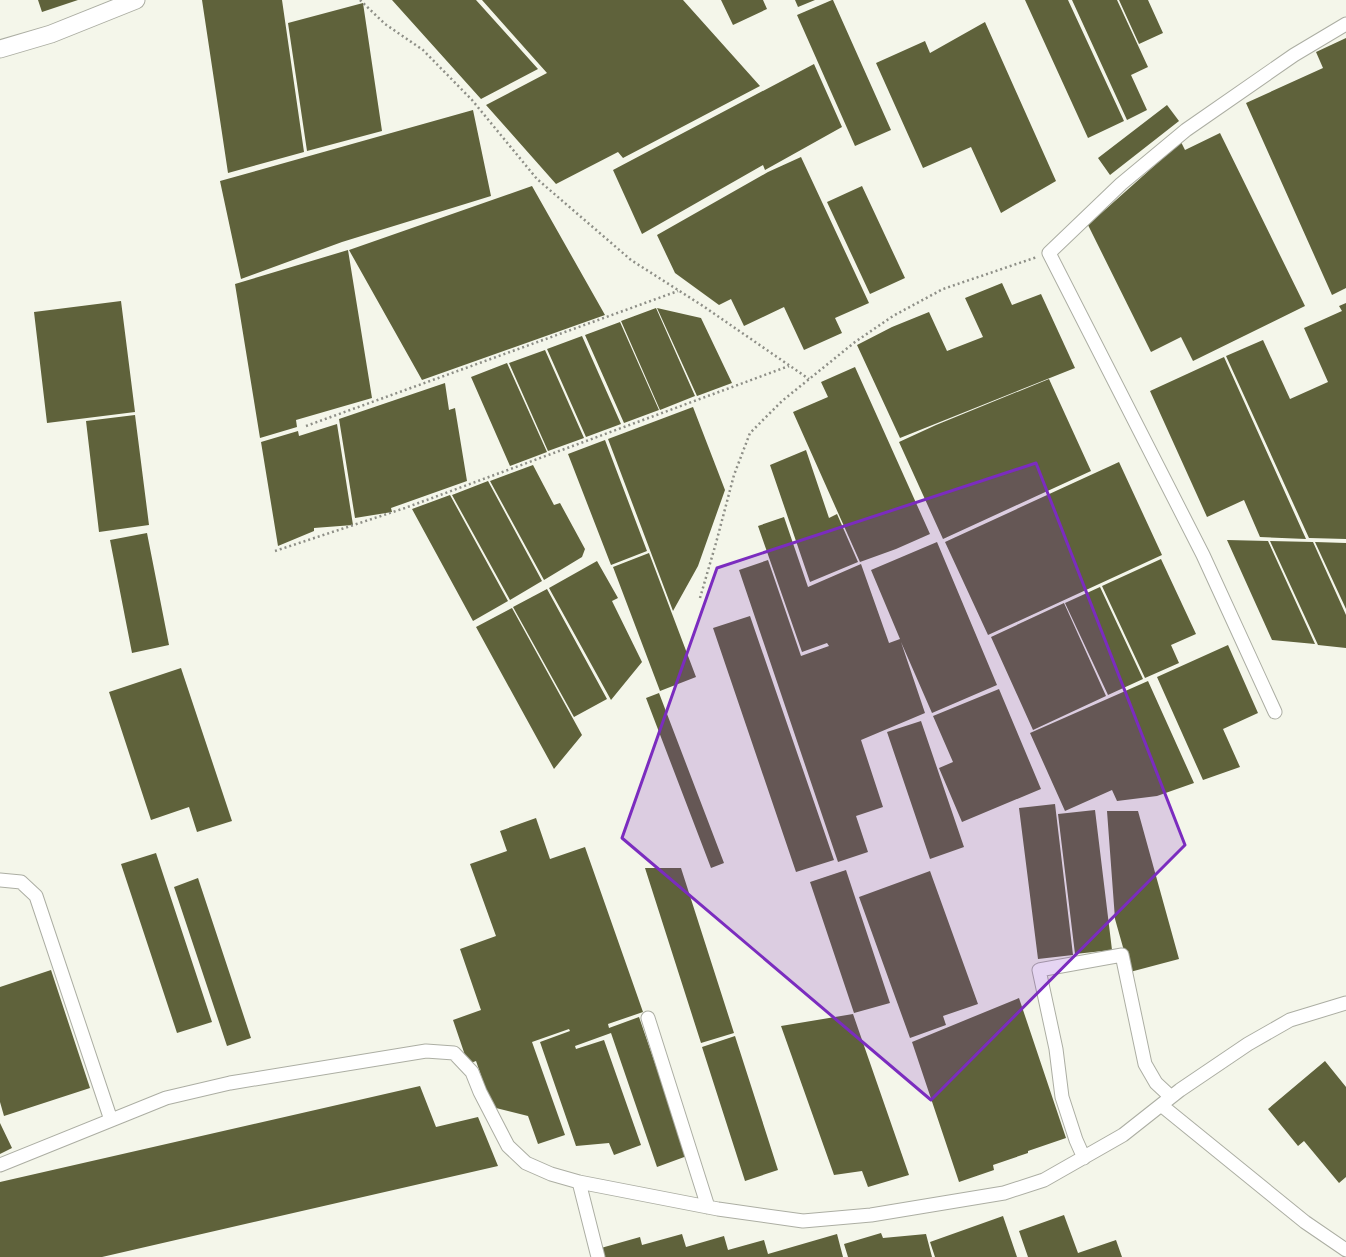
<svg xmlns="http://www.w3.org/2000/svg" width="1346" height="1257" font-family="'DejaVu Sans',sans-serif">
	<style>
		.building { fill: #5f623b }
		.lines { fill: none; stroke-linecap: round; stroke-linejoin: round }
		.minor-casing { stroke: #acaea3; stroke-width: 15 }
		.tertiary-casing { stroke: #acaea3; stroke-width: 19 }
		.path { stroke: #8e8f87; stroke-width: 2.5; stroke-dasharray: 2 3; stroke-linecap: butt }
		.minor { stroke: #fff; stroke-width: 13 }
		.tertiary { stroke: #fff; stroke-width: 17 }
		.marked { fill: #7b2cbf; fill-opacity: 0.2; stroke: #7b2cbf; stroke-width: 3; stroke-linejoin: round }
	</style>
	<rect width="100%" height="100%" fill="#f4f6ea"/>
	<path class="building" d="M38 0H78L42 12Z
		M202 0H282L304 152 228 173Z
		M392 0H476L538 69 481 99Z
		M482 0H683L760 86 623 158 618 152 556 184 486 105 547 73Z
		M721 0H763L767 9 733 25Z
		M795 0H815L798 7Z
		M832 0H833L891 130 855 146 797 15Z
		M1025 0H1068L1124 121 1088 138Z
		M1072 0H1117L1148 67 1131 75 1147 110 1127 120Z
		M1119 0H1148L1163 33 1139 44Z
		M363 3 382 131 307 151 288 23Z
		M985 22 1056 181 1001 213 971 147 923 168 876 63 925 41 930 53Z
		M1346 38V288L1332 295 1246 103 1323 68 1316 52Z
		M814 64 842 127 765 170 763 165 642 234 613 170Z
		M1167 105 1179 121 1110 175 1098 158Z
		M473 110 491 196 342 242 241 279 220 181Z
		M1220 133 1305 306 1193 361 1181 337 1151 352 1088 225 1181 142 1185 150Z
		M801 157 869 303 835 318 842 333 804 350 784 307 744 326 731 299 719 305 675 273 657 235 768 172Z
		M532 186 605 315 422 380 349 250Z
		M862 186 905 278 870 294 827 202Z
		M348 250 372 398 296 420 297 427 260 438 235 284Z
		M1002 283 1012 305 1041 294 1075 368 900 438 857 345 892 327 929 312 947 351 983 337 965 298Z
		M121 301 135 412 47 423 34 312Z
		M1346 303V539L1309 538 1226 356 1263 340 1290 399 1328 382 1304 328 1342 311 1339 306Z
		M656 308 695 396 660 410 621 321Z
		M657 308 701 318 732 383 697 396Z
		M620 322 659 410 624 423 585 335Z
		M582 336 621 424 586 437 547 349Z
		M545 350 584 438 548 451 509 363Z
		M1224 357 1306 539 1260 537 1244 500 1207 517 1150 391Z
		M507 363 547 452 510 466 471 377Z
		M855 367 930 534 896 549 860 562 793 412 828 397 821 382Z
		M1049 379 1091 471 943 539 899 442 936 425Z
		M445 383 449 410 455 408 467 481 391 508 392 512 355 518 339 419Z
		M693 407 725 490 698 566 673 611 608 439Z
		M135 415 149 525 99 532 86 421Z
		M337 424 353 525 314 528V531L278 546 261 442 298 431 299 436Z
		M605 440 647 551 611 565 568 454Z
		M806 450 829 518 837 514 858 562 810 582 770 465Z
		M1119 462 1162 555 988 635 945 542Z
		M533 465 554 505 560 503 585 549 582 557 544 580 490 481Z
		M488 481 542 581 510 600 452 495Z
		M450 495 508 601 473 621 412 509Z
		M784 517 808 587 861 564 889 643 900 639 871 570 937 542 997 685 932 713 901 642 925 713 861 740 883 807 856 816 868 852 838 862 739 570 768 560 801 656 829 646 827 643 802 652 758 526Z
		M147 533 169 645 132 653 110 540Z
		M1227 540 1268 541 1315 644 1272 640Z
		M1270 541 1313 542 1346 615V648L1318 645Z
		M1315 542 1346 543V609Z
		M649 553 696 677 660 691 613 567Z
		M1161 559 1196 634 1171 645 1179 663 1145 678 1102 586Z
		M597 561 618 598 612 601 642 662 611 700 549 588Z
		M1100 587 1143 679 1108 695 1065 603Z
		M547 589 607 699 574 717 513 607Z
		M1064 603 1106 696 1033 730 991 637Z
		M512 608 582 735 554 769 476 627Z
		M750 616 834 860 796 872 713 628Z
		M1228 645 1258 713 1223 729 1240 767 1203 780 1157 677Z
		M181 668 232 821 197 832 189 807 151 820 109 692Z
		M1148 681 1194 783 1157 796 1117 801 1112 790 1065 811 1030 733Z
		M999 689 1041 789 962 822 939 768 953 762 933 716Z
		M659 693 724 863 711 868 646 698Z
		M921 721 964 847 930 859 887 732Z
		M1055 804 1073 955 1038 959 1019 808Z
		M1095 810 1112 950 1075 954 1058 814Z
		M1107 811H1138L1179 959 1130 972 1115 919Z
		M536 818 550 859 585 847 643 1012 608 1024 609 1028 639 1017 687 1156 657 1167 611 1033 575 1046 576 1049 604 1040 641 1145 614 1155 609 1143 576 1146 540 1042 570 1031 569 1029 532 1042 565 1135 538 1144 528 1116 492 1107 476 1061 468 1064 453 1020 481 1010 460 949 496 936 470 864 507 851 500 831Z
		M156 853 212 1022 177 1033 121 864Z
		M645 868H681L734 1033 701 1043Z
		M846 870 890 1003 854 1013 810 882Z
		M930 871 978 1004 943 1016 946 1025 910 1038 859 897Z
		M198 878 251 1038 227 1046 174 887Z
		M51 970 90 1088 4 1116 0 1102V987Z
		M1019 998 1066 1138 1028 1151V1153L993 1165 994 1170 959 1182 912 1042Z
		M853 1014 909 1175 868 1187 862 1171 834 1175 781 1026Z
		M735 1036 778 1170 745 1181 702 1047Z
		M1325 1061 1346 1087V1177L1339 1183 1304 1141 1298 1146 1268 1109Z
		M420 1086 436 1127 478 1117 498 1166 102 1257H0V1182Z
		M0 1123 12 1148 0 1154Z
		M1064 1215 1078 1253 1116 1240 1122 1257H1028L1019 1231Z
		M1003 1216 1017 1257H935L930 1242Z
		M881 1233 883 1238 926 1234 932 1257H848L844 1244Z
		M682 1234 686 1247 724 1236 728 1250 764 1240 768 1254 837 1234 843 1257H604L601 1248 640 1237 642 1245Z"/>
	<g class="lines">
		<defs>
			<path id="minor" d="M1275 712 1203 555 1049 253 1121 184 1186 130 1294 55 1346 24
				M0 880 21 882 36 896 111 1120
				M648 1018 708 1207
				M1161 1105 1305 1222 1346 1250
				M1084 1158 1076 1140 1062 1097 1056 1049 1039 970 1122 955 1145 1064 1156 1083 1171 1097
				M0 1165 166 1098 230 1083 426 1051 454 1053 472 1072 480 1092 508 1146 526 1163 551 1174 579 1182 718 1209 803 1221 871 1215 1004 1193 1044 1180 1123 1135 1180 1090 1248 1044 1290 1020 1346 1003
				M579 1182 598 1257"/>
			<path id="tertiary" d="M0 49 51 34 136 0"/>
		</defs>
		<use href="#minor" class="minor-casing"/>
		<use href="#tertiary" class="tertiary-casing"/>
		<path class="path" d="M360 0 385 24 423 50 472 100 537 179 631 260 703 306 809 379
			M306 426 678 291
			M275 551 405 508 789 366
			M700 598 716 543 734 475 750 433 782 401 855 342 893 316 943 289 1037 257"/>
		<use href="#minor" class="minor"/>
		<use href="#tertiary" class="tertiary"/>
	</g>
	<path class="marked" d="M1036 463 1185 845 931 1100 622 838 717 568Z"/>
</svg>
